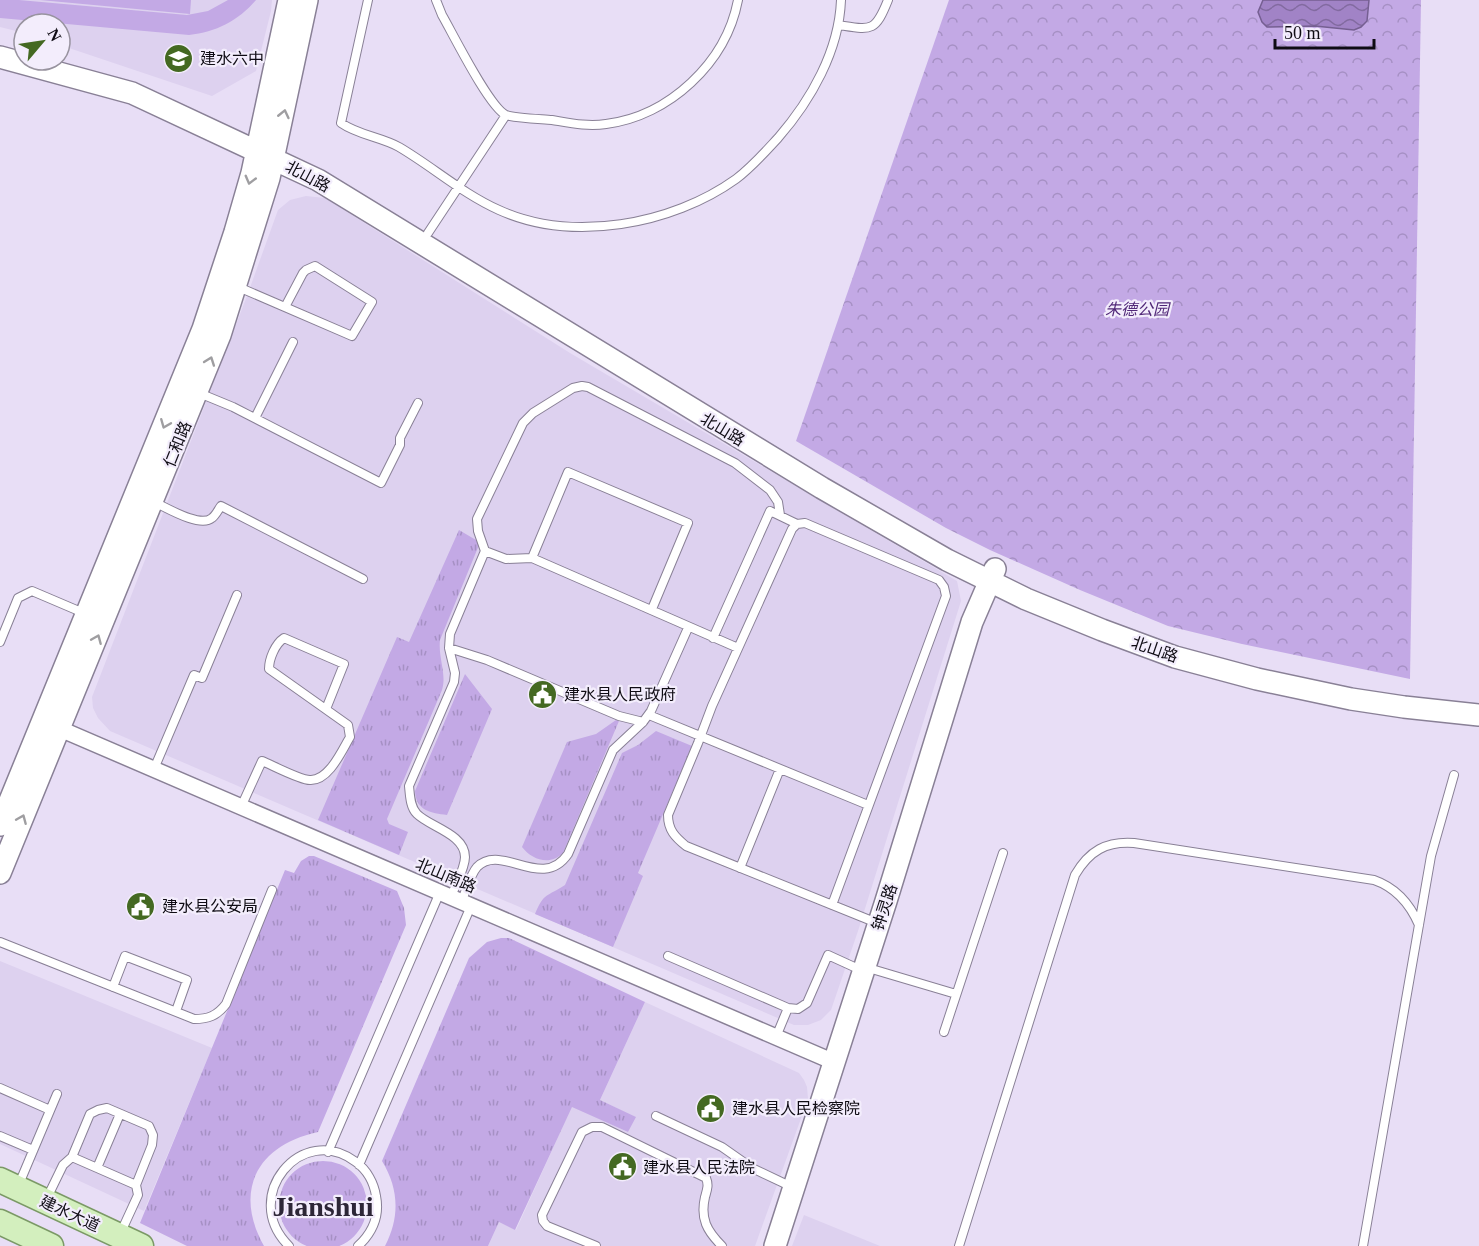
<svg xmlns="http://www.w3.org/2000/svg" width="1479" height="1246" font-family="'Times New Roman','Noto Sans SC',serif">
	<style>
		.built { fill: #ddd1ef }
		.grass { fill: url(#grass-tufts) }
		.park { fill: url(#park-crowns) }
		.garden { fill: #c3a9e5 }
		.water { fill: url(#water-waves); stroke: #755f91; stroke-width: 1.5 }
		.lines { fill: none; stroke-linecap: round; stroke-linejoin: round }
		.lane-casing { stroke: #898096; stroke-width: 10 }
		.street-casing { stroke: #898096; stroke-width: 18 }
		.secondary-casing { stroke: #898096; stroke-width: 24 }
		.primary-casing { stroke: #7b9966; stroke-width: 27 }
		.lane { stroke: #fff; stroke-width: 8 }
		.street { stroke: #fff; stroke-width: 15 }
		.secondary { stroke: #fff; stroke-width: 21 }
		.primary { stroke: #d3efbe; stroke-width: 24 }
		.oneway { stroke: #9f9ea1 }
		.labels { text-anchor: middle; stroke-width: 4.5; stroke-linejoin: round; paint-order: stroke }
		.poi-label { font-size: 16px; fill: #0f0c14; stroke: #f3edfc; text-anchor: start }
		.street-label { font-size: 16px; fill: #0f0c14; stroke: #f3edfc }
		.park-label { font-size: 16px; font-style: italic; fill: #512878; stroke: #f3edfc }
		.town-label { font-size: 28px; font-weight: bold; fill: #2d2637; stroke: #f3edfc }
	</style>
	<defs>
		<pattern id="grass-tufts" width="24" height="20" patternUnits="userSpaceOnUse" patternTransform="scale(1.5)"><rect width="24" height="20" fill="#c3a9e5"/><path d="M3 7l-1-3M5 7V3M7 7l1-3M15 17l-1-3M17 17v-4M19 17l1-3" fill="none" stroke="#a690c4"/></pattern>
		<pattern id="park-crowns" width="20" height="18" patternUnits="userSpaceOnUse" patternTransform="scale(1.5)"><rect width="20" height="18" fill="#c3a9e5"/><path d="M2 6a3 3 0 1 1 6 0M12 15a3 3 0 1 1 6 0" fill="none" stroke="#a690c4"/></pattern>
		<pattern id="water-waves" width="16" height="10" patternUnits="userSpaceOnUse" patternTransform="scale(1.5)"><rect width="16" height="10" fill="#a183c6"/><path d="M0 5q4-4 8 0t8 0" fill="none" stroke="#826aa0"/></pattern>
	</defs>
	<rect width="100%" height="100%" fill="#e8def6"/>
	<path class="built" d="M0 0H272L271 11 256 71 212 96 60 45V24H24V33L0 27Z
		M306 196 325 198 570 353 957 581 961 601 858 931 831 1010 821 1020 808 1025H794L110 731 98 718 93 708 92 697 247 296 278 210 290 200Z
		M0 961 212 1048 144 1211 0 1144Z
		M645 1002 799 1073 804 1080 807 1087 808 1099 755 1246H488L499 1222 516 1230 572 1106 628 1132 635 1117 600 1100Z
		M804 1215 880 1246H792Z"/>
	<path class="grass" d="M459 530 476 540 479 545 440 640C438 658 447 674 442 690L387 819 389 824 408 832 399 855 318 820 397 637 409 642Z
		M465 674 492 709 447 815C431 813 416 811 415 791Z
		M616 720 619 721 563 853C550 866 532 860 522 847L567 742 596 734Z
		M656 731 692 746 638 873 643 876 613 947 535 914C544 892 547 897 565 885L622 753 638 745Z
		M309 856H314L397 891 404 908 406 925 318 1132C257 1145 233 1191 264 1246H187L140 1223 285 870 294 873 301 861Z
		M501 938H509L645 1002 600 1100 636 1117 628 1132 572 1107 515 1230 499 1222 488 1246H385C400 1217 399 1189 382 1161L469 958 487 942Z
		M279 1205a44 44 0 1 1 88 0a44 44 0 1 1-88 0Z"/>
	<path class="park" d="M949 0H1421L1410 679 1242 644 1168 626 1080 590 990 550 946 528 796 441Z"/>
	<path class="garden" d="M0 0H19L187 15 208 11 228 0H256C238 21 216 32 189 35L0 18Z
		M40 0H191L190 14Z"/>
	<path class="water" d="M1263 0H1369L1367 21 1361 27 1354 30 1315 26 1267 27 1262 22 1258 12Z"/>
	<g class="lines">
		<defs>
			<path id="lane" d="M368 0 341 123C358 135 381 137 399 147 433 167 463 194 499 210 572 243 672 225 736 179 752 167 765 152 778 138 811 100 839 51 841 0
				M436 0 442 15C453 34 489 107 506 115 515 118 541 119 552 120 570 123 588 127 606 124 669 116 726 63 738 0
				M838 25C871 30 875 33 888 0
				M428 233 506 115
				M236 286 352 336 372 302 315 266 306 270 303 273 285 307
				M199 393 233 407 381 483 400 445V438L418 403
				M255 418 293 342
				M154 502C167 508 200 528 212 518 216 515 218 510 221 506L363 579
				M485 551 478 531 477 519 523 423 533 413 573 388 582 386 588 387 735 463 770 490 778 502 780 515
				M532 558 568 472 688 523 652 609
				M713 638 770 511 797 524
				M0 642 18 598 32 591 86 614
				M449 648 487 660 619 716 643 722
				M649 715 868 805
				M154 769 194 675 202 678 237 595
				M241 807 262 761C272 765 300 780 310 780 329 781 342 750 350 737L348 725 269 669C269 659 275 644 284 638L344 664 326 709
				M740 868 780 769
				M451 897C455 885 465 869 465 857 465 834 430 827 417 814 410 807 410 795 409 786L454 682 455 673 449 648 450 634 485 551 506 559 532 558 738 648
				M461 902C466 892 470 875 477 867 501 842 542 892 568 854L613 750 643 722 651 711 688 628
				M832 905 946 596 944 587 939 580 805 523 797 524 792 529 712 706 698 743 668 815C668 830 675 837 686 846L877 923
				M0 942 194 1019C208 1019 217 1016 226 1004L272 890
				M668 956 788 1008 776 1037
				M865 967 956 994
				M113 987 125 956 187 980 176 1011
				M788 1008 798 1009 807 1003 828 955 863 971
				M944 1032 1003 853
				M0 1088 50 1110
				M656 1116 722 1147 752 1168 792 1187
				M0 1136 33 1150
				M328 1152 440 892
				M72 1157 136 1185
				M359 1165 471 906
				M97 1168 120 1114
				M19 1184 57 1094
				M46 1200 63 1165 72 1157 90 1114 98 1110 107 1108 149 1126 153 1135 152 1145 136 1185 138 1195 121 1232
				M289 1246C239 1197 302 1121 356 1162 367 1170 374 1183 376 1196 380 1216 372 1233 358 1246
				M596 1246 547 1226 543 1221 542 1215 582 1132 592 1127H602L706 1178C709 1185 707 1190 705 1197 700 1219 707 1231 722 1246
				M959 1246 1075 875C1089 851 1106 841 1134 843L1374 880C1397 888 1410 904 1419 925
				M1363 1246 1431 856 1454 775"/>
			<path id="street" d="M51 725 834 1062"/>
			<path id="secondary" d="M0 57 132 93 318 180 822 488 947 560 1026 599 1102 630 1175 657 1257 679 1351 699 1404 707 1479 715
				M0 825 203 329 235 232 252 173 289 0
				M0 873 220 335 269 178 307 0
				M775 1246 886 901 972 622 995 569"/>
			<path id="primary" d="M0 1180 141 1246
				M0 1222 51 1246"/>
		</defs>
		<use href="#lane" class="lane-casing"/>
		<use href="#street" class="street-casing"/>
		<use href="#secondary" class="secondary-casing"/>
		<use href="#primary" class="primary-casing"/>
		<use href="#lane" class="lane"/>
		<use href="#street" class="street"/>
		<use href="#secondary" class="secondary"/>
		<use href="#primary" class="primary"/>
	</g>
	<defs><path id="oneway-chevron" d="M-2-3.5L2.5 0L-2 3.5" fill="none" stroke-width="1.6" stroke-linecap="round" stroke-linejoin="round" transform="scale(1.5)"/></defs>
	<g class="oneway">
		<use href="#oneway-chevron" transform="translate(284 114) rotate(-77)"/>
		<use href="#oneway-chevron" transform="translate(250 180) rotate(105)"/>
		<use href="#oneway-chevron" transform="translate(210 361) rotate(-70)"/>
		<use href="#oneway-chevron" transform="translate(165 424) rotate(112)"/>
		<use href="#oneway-chevron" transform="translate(97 639) rotate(-67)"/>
		<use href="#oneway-chevron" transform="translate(22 819) rotate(-67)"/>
	</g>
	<defs>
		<symbol id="school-disc" viewBox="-11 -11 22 22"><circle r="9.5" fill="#446922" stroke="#f3edfc"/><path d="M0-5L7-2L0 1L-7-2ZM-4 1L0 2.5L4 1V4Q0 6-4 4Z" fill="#fff"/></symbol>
		<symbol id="civic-disc" viewBox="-11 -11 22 22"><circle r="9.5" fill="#446922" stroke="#f3edfc"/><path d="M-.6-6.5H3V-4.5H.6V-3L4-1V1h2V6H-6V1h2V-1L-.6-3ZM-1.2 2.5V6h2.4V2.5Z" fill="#fff"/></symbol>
	</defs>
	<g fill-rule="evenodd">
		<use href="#school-disc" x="162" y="42" width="33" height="33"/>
		<use href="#civic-disc" x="526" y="678" width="33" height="33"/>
		<use href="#civic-disc" x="124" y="890" width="33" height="33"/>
		<use href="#civic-disc" x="694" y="1092" width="33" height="33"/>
		<use href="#civic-disc" x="606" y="1150" width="33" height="33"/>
	</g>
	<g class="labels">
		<g class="poi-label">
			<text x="200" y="64">建水六中</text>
			<text x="564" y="700">建水县人民政府</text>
			<text x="162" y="912">建水县公安局</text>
			<text x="732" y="1114">建水县人民检察院</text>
			<text x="643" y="1173">建水县人民法院</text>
		</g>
		<g class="street-label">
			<text transform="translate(308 176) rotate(28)" y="6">北山路</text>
			<text transform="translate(723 429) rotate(31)" y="6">北山路</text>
			<text transform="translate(177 444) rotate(-68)" y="6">仁和路</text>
			<text transform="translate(1155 649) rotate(19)" y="6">北山路</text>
			<text transform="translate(446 875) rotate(23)" y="6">北山南路</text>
			<text transform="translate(884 907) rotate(-72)" y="6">钟灵路</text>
			<text transform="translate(70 1213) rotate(25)" y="6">建水大道</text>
		</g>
		<g class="park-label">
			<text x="1137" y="315">朱德公园</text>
		</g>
		<g class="town-label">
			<text x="323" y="1216">Jianshui</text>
		</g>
	</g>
	<g transform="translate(42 42) rotate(61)"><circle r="28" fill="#f3edfc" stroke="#98939f" stroke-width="1.5"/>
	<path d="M0-4.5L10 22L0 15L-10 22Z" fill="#446922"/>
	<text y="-9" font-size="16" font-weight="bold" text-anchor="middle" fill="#0f0c14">N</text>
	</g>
	<path d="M1275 39v9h99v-9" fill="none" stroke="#0f0c14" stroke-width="3"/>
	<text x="1284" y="39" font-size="18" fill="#0f0c14" stroke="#f3edfc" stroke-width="4.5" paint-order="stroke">50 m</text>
</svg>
